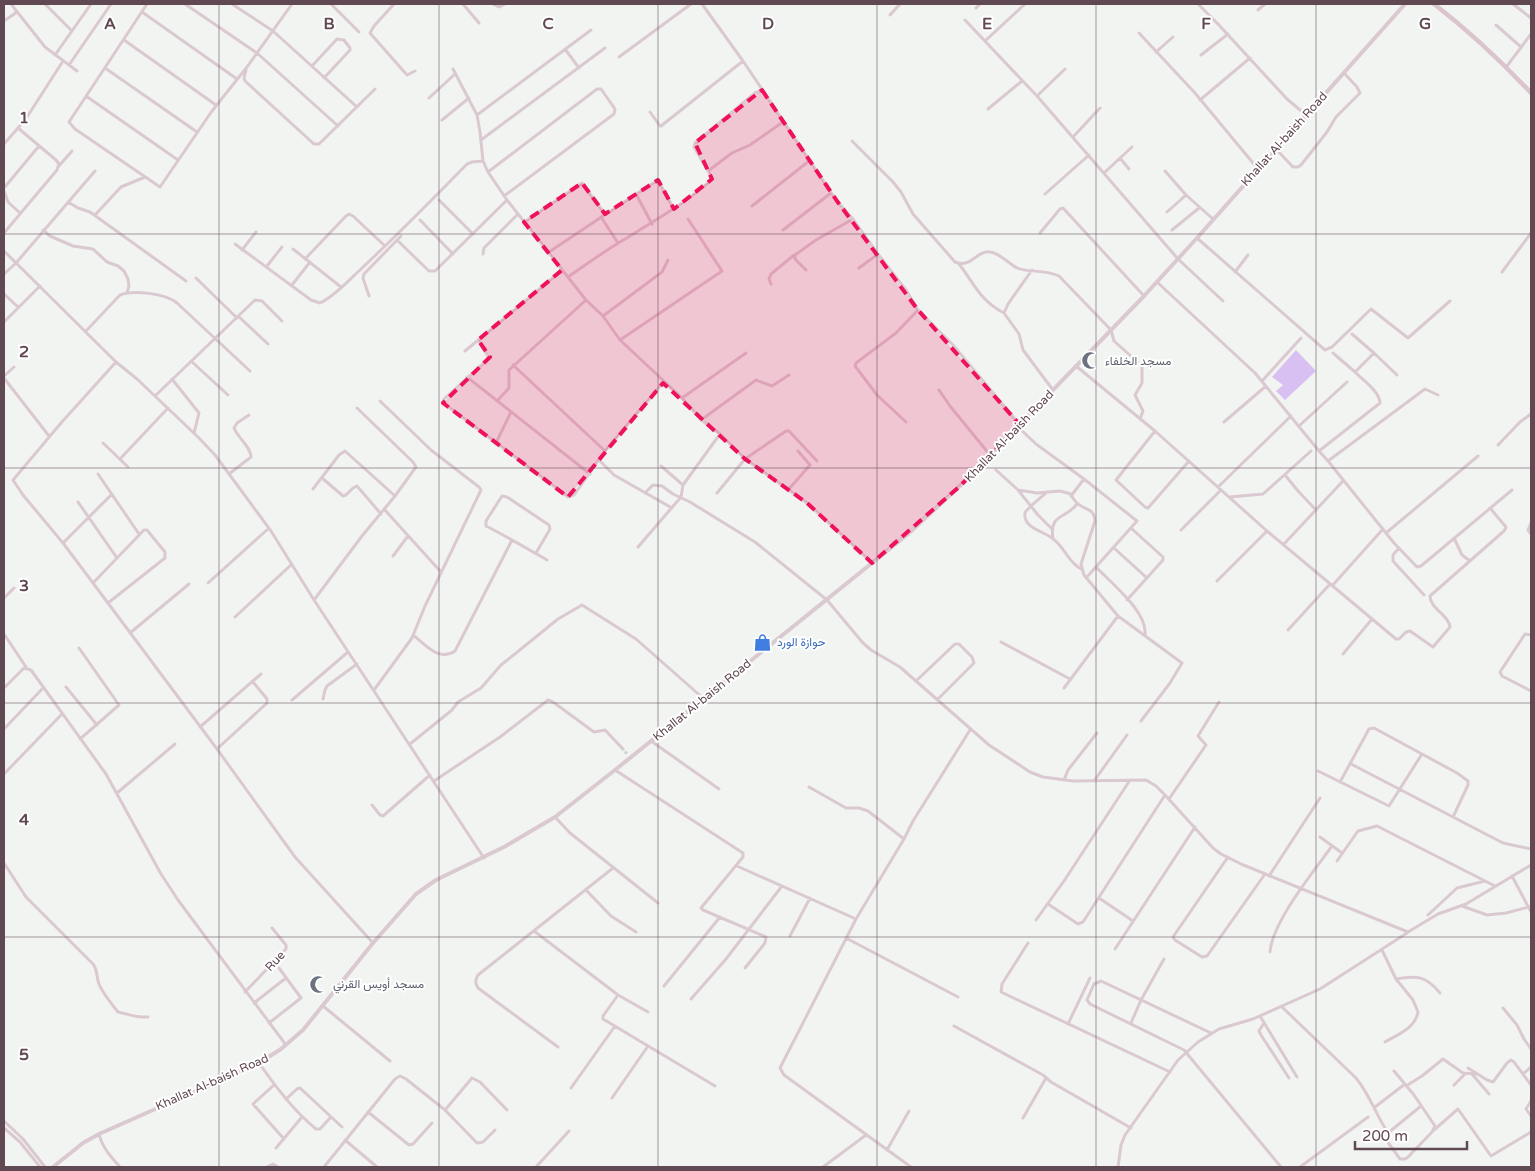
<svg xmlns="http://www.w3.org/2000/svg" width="1535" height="1171" font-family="'Varela Round',Vazirmatn,sans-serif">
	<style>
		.green { fill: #d9c0f3 }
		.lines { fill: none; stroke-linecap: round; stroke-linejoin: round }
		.minor-tunnel { stroke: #d5d2d2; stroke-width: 3; stroke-dasharray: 3 1.5; stroke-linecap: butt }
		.minor { stroke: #dac9d0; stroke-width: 3 }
		.tertiary { stroke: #dac9d0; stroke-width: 4 }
		.secondary { stroke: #dbc4cd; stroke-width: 4.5 }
		.marked { fill: #f0115c; fill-opacity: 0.2; stroke: #f0115c; stroke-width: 4; stroke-dasharray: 10 6; stroke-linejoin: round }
		.grid { fill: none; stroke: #614953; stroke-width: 1; stroke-opacity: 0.55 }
		.labels { text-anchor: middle; stroke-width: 4; stroke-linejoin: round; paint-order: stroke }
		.street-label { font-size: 12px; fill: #614953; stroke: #fff }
		.worship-label { font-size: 12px; fill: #5b616d; stroke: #fff; text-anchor: start }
		.shop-label { font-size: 12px; fill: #366cbe; stroke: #fff; text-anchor: start }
		.grid-label { font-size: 16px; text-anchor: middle; font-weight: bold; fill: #614953; stroke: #fff; stroke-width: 4; stroke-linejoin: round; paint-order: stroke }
	</style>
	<rect width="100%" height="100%" fill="#f2f4f2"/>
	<path class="green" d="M1296 350 1316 371 1285 400 1276 391 1283 385 1272 377Z"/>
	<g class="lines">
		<path class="minor-tunnel" d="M622 748 627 754"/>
		<path class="minor" d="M11 4 45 47 77 71
			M45 4 72 31
			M147 4 69 122 75 129 160 187 212 111 247 67 292 4
			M185 4 257 53 338 126
			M232 4 273 31 357 107
			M331 4 359 32
			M394 4 374 26 370 33 407 75 415 71
			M463 4 479 23
			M493 4 499 7 505 4
			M702 4 743 61 837 201 853 219 878 254 906 290 918 310 953 345 1020 425
			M1198 4 1218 24 1287 99 1306 115
			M1513 4 1531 18
			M976 8 980 4
			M1258 10 1265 4
			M142 12 237 79
			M890 15 900 4
			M965 20 1037 96 1178 259 1223 301
			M4 21 17 12
			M1496 25 1521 47
			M1139 33 1195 93 1258 169
			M124 40 216 105
			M985 41 1025 4
			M565 49 579 68
			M1156 52 1173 37
			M55 55 91 4
			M1201 55 1228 34
			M619 57 691 4
			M69 65 111 4
			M312 66 337 39 344 40 350 48V50L324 78
			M1507 66 1531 34
			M105 68 197 132
			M453 69 477 115 480 132 483 161 488 172 507 200 586 300 603 316 620 340 682 398 701 420 720 434 745 459 807 503 872 563
			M246 70 244 78 245 81 314 144H319L375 89
			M86 96 178 160
			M1037 96 1065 69
			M429 98 455 74
			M1200 100 1250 58
			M988 109 1022 81
			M650 112 660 126H661L743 61
			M477 115 591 30
			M442 120 469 98
			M18 128 27 117 63 61
			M1073 137 1100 108
			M481 140 605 48
			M852 141 893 182 901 192 913 214 955 262C969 268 975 254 986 252 996 250 1008 263 1017 268 1028 273 1044 269 1059 276L1111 330 1114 341 1142 366V383L1135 395 1143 411 1140 419
			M4 144 18 128 56 160 59 164 57 170 4 233
			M1276 149 1293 167H1298L1301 165 1327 132 1336 117 1360 93 1357 87 1344 73
			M1120 158 1129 169
			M58 167 72 151
			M708 171 732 153 750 145 783 122
			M1165 171 1186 195 1213 219
			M488 172 597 89H601L615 109 614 114 504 196
			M1104 173 1132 147
			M4 188 39 146
			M4 191 8 202 20 213
			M636 194 658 180 674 209
			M1045 194 1089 155
			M439 200 473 234
			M68 202 78 208 90 212 186 281
			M752 206 809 161
			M1167 212 1186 195
			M95 215 121 187 145 177
			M601 217 618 243
			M420 220 453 254
			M524 222 582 183 605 214
			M43 230 50 236 73 246 93 249 107 262 118 266 124 271 128 279 129 286 127 293
			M783 230 831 193
			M1172 230 1199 208
			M1040 233 1060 209 1063 208 1144 296
			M1197 238 1325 350 1332 347 1371 309 1408 338 1450 301
			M397 240 429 271H435L507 200
			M235 244 311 300 320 303C335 296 349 280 361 269 397 235 432 200 467 164L472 162 483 161
			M293 249 341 287
			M242 250 256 232
			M4 251 116 362 137 379 198 437 215 455 271 531 314 600 484 858
			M549 252 636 194 652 224
			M483 254 484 248 518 214
			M305 259 346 216 349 214 353 216 385 246
			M959 264C974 283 980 301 1004 313
			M267 266 282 247
			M859 268 878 254
			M806 270 795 259V255L816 240 853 219
			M1032 270 1008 304 1004 313 1019 334 1023 350 1053 390
			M1235 272 1248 255
			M1502 272 1531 233
			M4 274 16 263 95 171
			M568 277C585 265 602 253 620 242 651 223 683 205 710 181L712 178 694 147 695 143 755 93 762 90
			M196 278 237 318
			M1157 282 1255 373 1319 451 1380 403C1380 392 1363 380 1355 372L1374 353 1397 375
			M771 284 769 279 771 274 794 255
			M292 285 310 262
			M4 294 18 307
			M369 296 363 278 364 274 401 236
			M238 316 268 344
			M603 316 662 272 668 260
			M4 322 40 286
			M86 331 120 295C133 290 165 293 177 303L250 371
			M1352 334 1374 353
			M478 340 489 358 444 399 443 403 568 497 574 495 605 451 663 383
			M620 340 722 271 688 219
			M465 351 562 270
			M1333 353 1355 372
			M191 361 228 395
			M116 362 61 423 13 480 23 495 63 543 93 583 217 749 295 857 373 943
			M513 365 605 451
			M1076 366 1155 431 1267 531 1396 639H1399L1406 632 1410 631 1433 647 1450 627C1449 615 1430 609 1430 596L1504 531 1506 527 1490 508
			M4 376 14 367
			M467 377 590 474
			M4 378 49 436
			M172 379 199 413 194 433
			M1262 381 1301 338
			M939 390 950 406 990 455
			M1438 395 1425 389 1328 461 1394 543 1417 567 1421 566 1512 490
			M155 396 255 300 262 301 282 321
			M682 398 746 353
			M497 401 509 388V370L586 300
			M701 420 756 380 772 386 789 375
			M906 422 877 395 855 366 856 363 896 333 918 310
			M1224 422 1266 386
			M1299 426 1347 382
			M1018 427 1036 444 1084 479 1137 521 1086 578
			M1155 431 1116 480 1145 507 1148 508 1189 461
			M103 443 128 467
			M496 443 511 412
			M1498 445 1520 422 1531 414
			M1319 451 1328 461
			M120 459 168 408
			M600 461 614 475 672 508
			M661 466 683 485
			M996 470 1018 490
			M98 474 139 534
			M229 474 251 457C251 447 238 438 234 428L237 423 249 415
			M1285 475 1298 491 1316 510
			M322 478 343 496 346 495 353 488 357 486 381 514
			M1084 479 1071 496C1072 496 1076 503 1077 503 1085 511 1094 507 1095 521L1081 564 1084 575 1118 616 1182 663 1170 683 1141 721
			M1218 487 1291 416
			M313 489 339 455 345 451 395 496
			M789 489 810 465 798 451
			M1047 492C1043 496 1025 510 1025 513 1023 528 1043 531 1052 538 1064 546 1068 562 1081 569
			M645 493 653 485 662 486 673 494 690 502 755 542 827 600 863 643 871 650 900 667 989 745 1030 772 1043 777 1073 781 1146 780 1156 786 1165 795 1213 848 1221 854 1241 864 1408 932 1438 914 1466 904 1531 865
			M717 493 745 459 786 431H789L817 461
			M1230 497 1263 494 1311 451
			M78 502 117 558
			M384 509 441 572
			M1531 523 1528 530 1531 534
			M1052 529 1038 515 1018 490 1037 493 1060 491 1071 494
			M1181 530 1221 490
			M1386 533 1478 456
			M1454 538 1462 555 1470 561
			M1053 539C1049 513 1065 520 1077 504
			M63 543 112 494
			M1284 544 1343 481
			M638 547 681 497 683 485 720 434
			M1114 548 1147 578
			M1399 548 1393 555V561L1424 595
			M536 553 550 529 549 525 507 497 502 496 486 521V526L490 528C509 538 528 549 547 560
			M393 556 408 536
			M1096 567C1111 583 1148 612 1145 635
			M1217 581 1267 531
			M93 583 144 530H147L165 552V558L108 603
			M208 583 269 528
			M1332 586 1383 529
			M4 598 14 588
			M314 600 362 536 395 496 416 467 413 462 357 408
			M1127 600 1163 560V557L1132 529
			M235 617 292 564
			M1288 630 1330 584
			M130 633 189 584
			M4 634 26 667
			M413 635C426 645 439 662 455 651L512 540
			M1531 635 1525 634 1500 672 1502 676 1531 691
			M1001 642 1070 679
			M79 648 119 705 80 739
			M1343 654 1372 619
			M916 681 955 644H959L972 657 974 663 938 699
			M66 687 97 725
			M4 688 24 668 31 670 106 774 161 874 178 900 286 1045
			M1064 688 1118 616
			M374 690 412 638 425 606 481 490 479 487 431 450 380 401
			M323 699 325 690 327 686 357 664
			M292 700 348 652
			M200 727 261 674
			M4 729 43 688
			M651 741 719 789
			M410 744 452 710 458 702 481 688 501 665 521 649 558 619 582 605 636 639 704 699
			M217 749 267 703V699L253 682
			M1351 764 1503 843 1531 849
			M615 770 743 853V857L701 908 703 910 766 937 765 943 745 968
			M1318 771 1389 806 1422 754
			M4 774 62 714
			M1064 780 1068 770 1097 733
			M434 781 500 737 548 700 553 702 594 732 605 730 622 748
			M1094 781 1127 735
			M1340 782 1369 729 1374 728 1457 773 1468 781V785L1453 817
			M809 787 846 808H859L868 811 904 839
			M117 793 175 744
			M1169 799 1206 745 1198 736 1219 702
			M372 805 380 815 383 816 430 775
			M555 817 570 833 658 903
			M1320 837 1342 853
			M1228 857 1173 937 1175 940 1202 957 1207 956 1265 874
			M1337 861 1358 831 1377 826 1495 886
			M4 863 26 897 93 964C98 970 96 977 99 984 103 994 111 1003 118 1012 129 1014 136 1018 148 1017
			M737 866 856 919
			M1269 876 1320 798
			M1512 876 1531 912
			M586 890 611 916 636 932
			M1099 898 1133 921
			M1048 904 1078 924 1083 922 1165 795
			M1462 906 1487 915 1506 913 1529 907
			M1428 915 1457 888 1485 881
			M1036 920 1064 881 1130 780
			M534 931 618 995 648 1012
			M790 936 810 898
			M846 938 958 997
			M1028 943 1002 984 1001 992 1170 1072
			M1115 949 1195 827
			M1382 950 1396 979 1413 1000 1418 1012C1415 1028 1399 1034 1385 1042
			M1270 952C1272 922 1314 871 1332 846
			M1396 979C1417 975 1426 976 1440 993
			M664 986 720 917
			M245 992 286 949V945L272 928
			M618 995 603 1016V1019L715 1086
			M691 999 726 959 782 886
			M254 1003 286 978
			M323 1006 390 1061
			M1282 1007 1356 1078C1370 1095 1376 1115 1388 1133
			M1503 1008 1517 1025 1524 1039 1531 1049
			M1260 1016 1297 1077
			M269 1023 301 998 279 968
			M1131 1023 1141 1000 1164 959
			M1264 1023 1259 1031 1261 1035 1289 1078
			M1068 1024 1090 978
			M954 1026 1043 1075 1051 1082 1131 1128
			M1211 1033 1101 981 1094 984 1087 1000 1090 1004 1184 1050 1281 1167
			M558 1047 478 988C475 983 475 980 478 975L613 868
			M259 1063C276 1087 293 1110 316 1129H320L331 1117
			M1468 1068 1487 1080 1493 1082 1507 1063 1511 1060 1514 1062 1531 1085
			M1394 1071 1414 1095 1435 1126 1432 1132 1408 1157 1405 1159H1400L1387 1141 1388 1133 1421 1106
			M1472 1074 1489 1094
			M1523 1074 1531 1067
			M274 1085 253 1104 284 1139
			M1454 1085 1465 1074
			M1406 1086 1422 1076 1443 1059 1463 1073 1476 1074
			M571 1088 615 1026
			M612 1098 648 1046
			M286 1099 297 1089 300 1088 342 1127
			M1531 1101 1526 1109 1531 1116
			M1375 1107 1405 1084
			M445 1110 472 1078 480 1082 507 1110
			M368 1112 409 1145 413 1144 432 1123
			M1023 1118 1046 1078
			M4 1121 23 1139 45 1167
			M4 1128 20 1142 40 1167
			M1434 1130 1458 1109 1491 1156 1531 1132
			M99 1134C102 1147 111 1157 120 1167
			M345 1140 377 1167
			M276 1148 302 1117
			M887 1150 909 1111
			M267 1167 273 1164 278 1167
			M324 1167 395 1079 400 1076 406 1079 445 1110 477 1143 483 1142 495 1130
			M536 1167 569 1131
			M823 1167 866 1135
			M911 1167 784 1075 780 1068 856 919 904 839 913 821 970 730
			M1118 1167 1121 1145 1125 1135 1178 1060 1198 1042 1219 1029 1253 1019 1320 989 1407 933
			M1300 1167 1368 1117"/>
		<path class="tertiary" d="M53 1167 83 1143 99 1134 259 1063 281 1049 303 1030 373 943 416 894 436 880 504 847 555 817 615 770 908 534 960 486 1144 296 1197 238 1405 4"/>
		<path class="secondary" d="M1434 4C1469 31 1501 61 1531 93"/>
	</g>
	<path class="marked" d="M762 90 837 201 918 310 1020 425 960 486 872 563 807 503 745 459 663 383 568 497 443 403 490 357 478 340 562 270 524 222 582 183 605 214 658 180 674 209 712 179 695 143Z"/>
	<path class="grid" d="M219 4V1167M439 4V1167M658 4V1167M877 4V1167M1096 4V1167M1316 4V1167M4 234H1531M4 468H1531M4 703H1531M4 937H1531"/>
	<defs>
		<symbol id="mosque-bare" viewBox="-9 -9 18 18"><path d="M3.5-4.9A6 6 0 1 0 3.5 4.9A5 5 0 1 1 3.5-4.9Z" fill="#6b7280" stroke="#fff" stroke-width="2.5" paint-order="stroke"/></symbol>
		<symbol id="shop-bare" viewBox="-9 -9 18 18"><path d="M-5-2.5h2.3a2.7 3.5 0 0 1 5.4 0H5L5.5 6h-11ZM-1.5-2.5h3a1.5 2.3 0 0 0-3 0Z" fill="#3f7fe0" stroke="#fff" stroke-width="2.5" paint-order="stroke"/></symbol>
	</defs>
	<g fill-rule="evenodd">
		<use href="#mosque-bare" x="1078" y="348" width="25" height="25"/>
		<use href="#shop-bare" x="750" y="630" width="25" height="25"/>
		<use href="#mosque-bare" x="306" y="972" width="25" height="25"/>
	</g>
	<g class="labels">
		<g class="street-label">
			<text transform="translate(1284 139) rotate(-48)" y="4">Khallat Al-baish Road</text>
			<text transform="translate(1009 436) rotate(-46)" y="4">Khallat Al-baish Road</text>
			<text transform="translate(702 700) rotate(-39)" y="4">Khallat Al-baish Road</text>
			<text transform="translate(275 961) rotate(-47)" y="4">Rue</text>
			<text transform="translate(212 1082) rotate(-24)" y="4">Khallat Al-baish Road</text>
		</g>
		<g class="worship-label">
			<text x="1105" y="365">مسجد الخلفاء</text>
			<text x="333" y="988">مسجد أويس القرني</text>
		</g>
		<g class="shop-label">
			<text x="777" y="646">حوازة الورد</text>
		</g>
	</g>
	<g class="grid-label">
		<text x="110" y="29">A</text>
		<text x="329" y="29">B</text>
		<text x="548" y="29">C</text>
		<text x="768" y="29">D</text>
		<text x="987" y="29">E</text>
		<text x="1206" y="29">F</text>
		<text x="1425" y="29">G</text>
		<text x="24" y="123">1</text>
		<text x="24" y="357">2</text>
		<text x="24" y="591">3</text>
		<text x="24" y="825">4</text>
		<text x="24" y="1060">5</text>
	</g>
	<rect width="1535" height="1171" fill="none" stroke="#614953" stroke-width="10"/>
	<path d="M1355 1141v8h112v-8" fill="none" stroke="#614953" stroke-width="2.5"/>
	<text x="1362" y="1141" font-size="15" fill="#614953" stroke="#ffffff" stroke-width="4" paint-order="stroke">200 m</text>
</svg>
